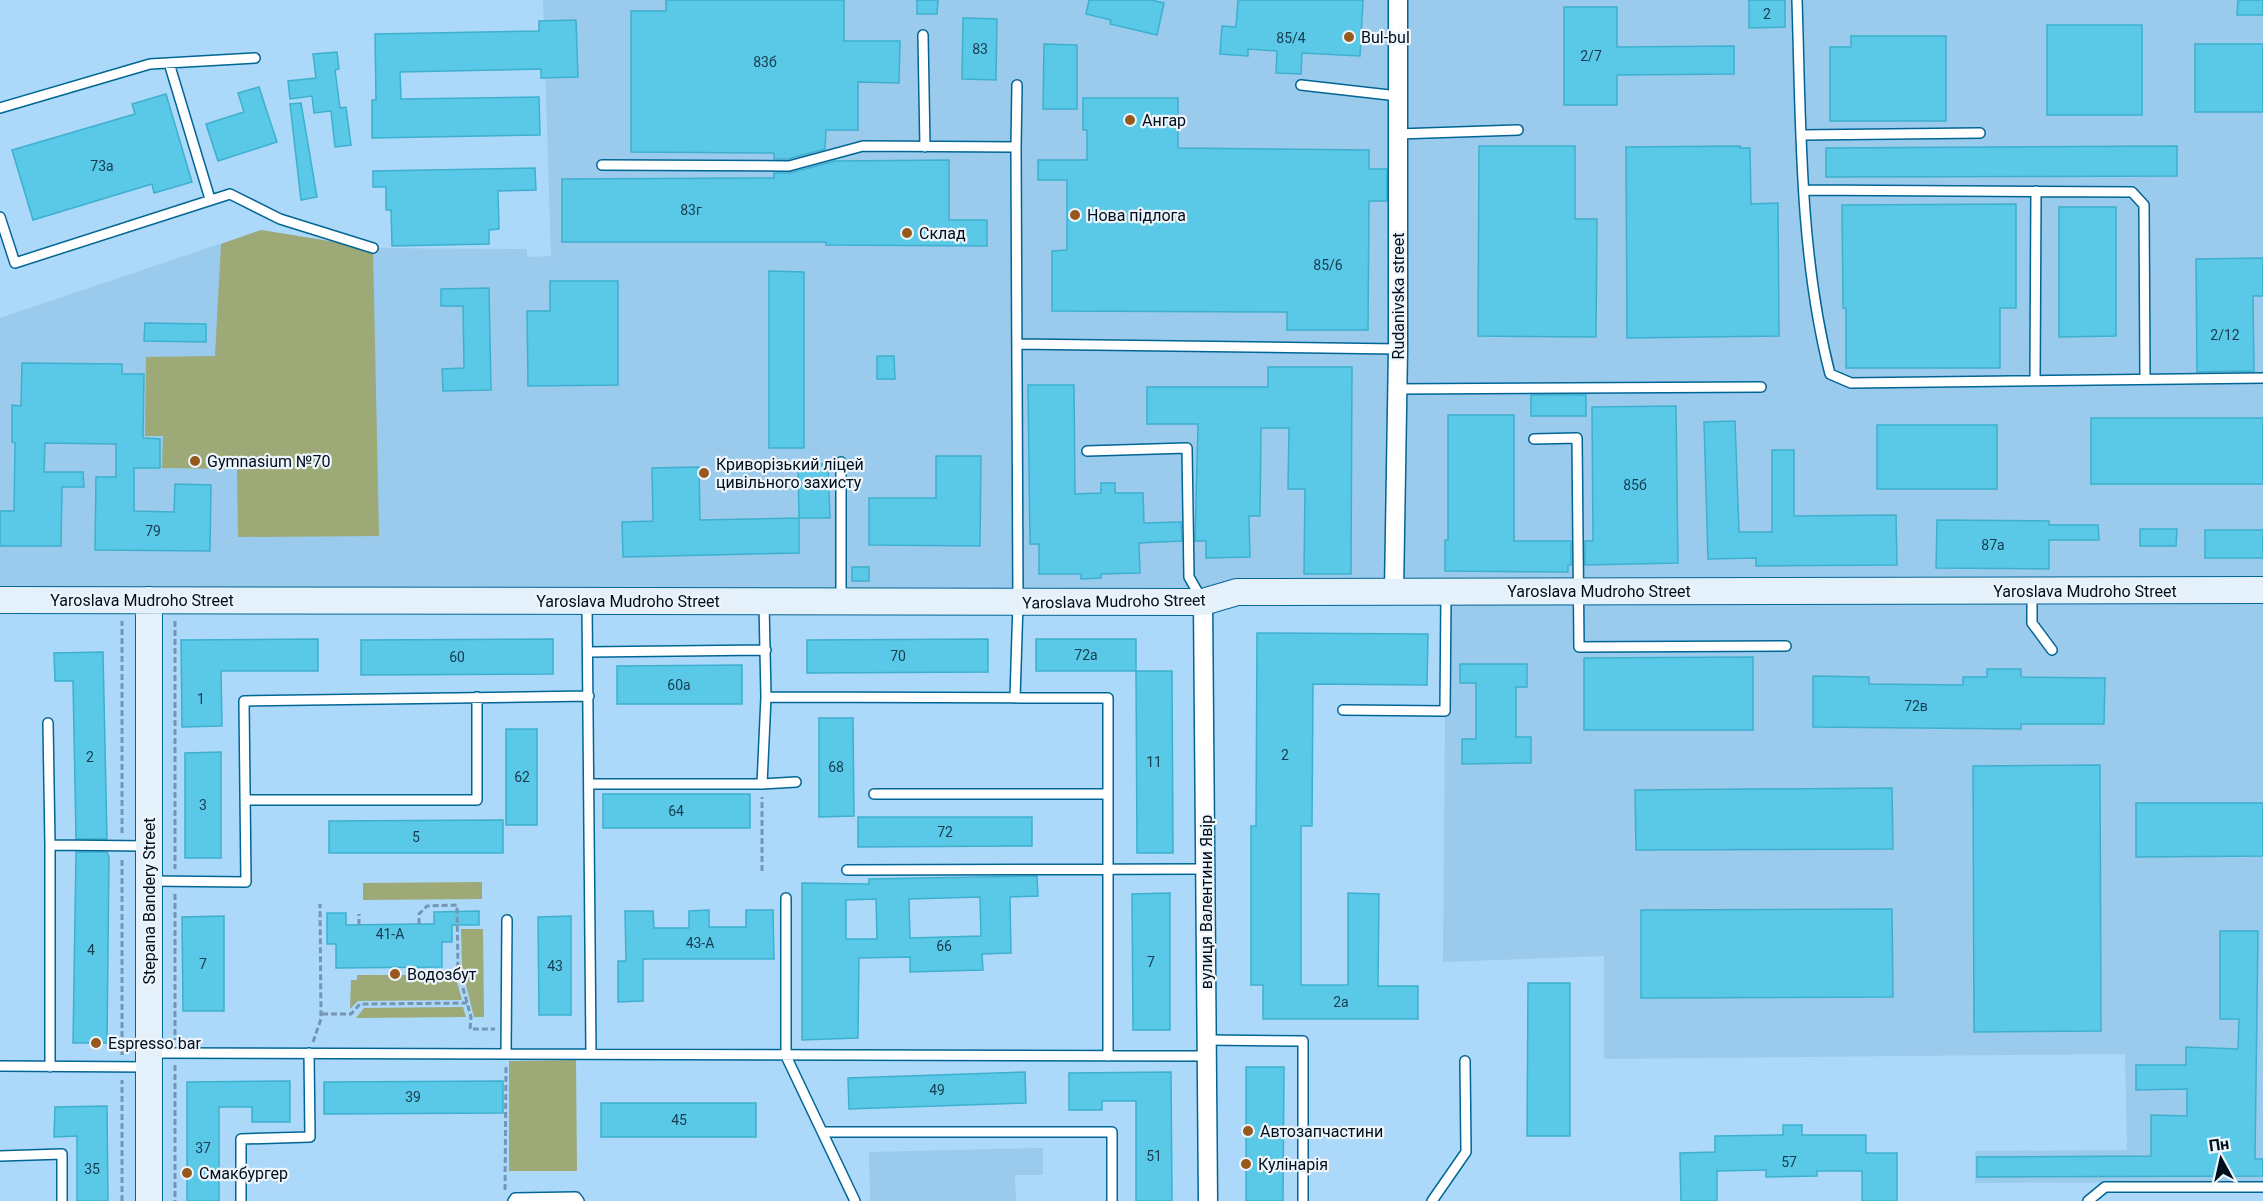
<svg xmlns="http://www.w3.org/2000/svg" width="2263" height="1201" font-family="Roboto,sans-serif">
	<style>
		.built { fill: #9acaec }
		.green { fill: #9da976 }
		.building { fill: #5ac8e7; stroke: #3eb0ce; stroke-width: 1.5; fill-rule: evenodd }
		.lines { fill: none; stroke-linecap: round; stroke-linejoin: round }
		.lane-casing { stroke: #016595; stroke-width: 12 }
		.street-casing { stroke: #016595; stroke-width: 21 }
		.secondary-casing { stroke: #016595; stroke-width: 28 }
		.path { stroke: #7496b2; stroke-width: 3; stroke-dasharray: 6 3; stroke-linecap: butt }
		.lane { stroke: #fff; stroke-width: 9 }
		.street { stroke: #fff; stroke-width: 18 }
		.secondary { stroke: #e4f1fa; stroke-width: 26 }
		.poi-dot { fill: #96581d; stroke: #edf5fa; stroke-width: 2 }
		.labels { text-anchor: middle; stroke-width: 4.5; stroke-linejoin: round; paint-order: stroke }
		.number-label { font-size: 14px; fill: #163c4f }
		.poi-label { font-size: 16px; fill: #000d1c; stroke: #edf5fa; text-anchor: start }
		.street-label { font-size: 16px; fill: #000d1c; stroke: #edf5fa }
	</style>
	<rect width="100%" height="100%" fill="#acd9fa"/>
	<path class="built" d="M543 0H2263V1182L1975 1183V1151L2127 1150 2125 1054 1604 1059V956L1443 962 1446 592 0 600V318L261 230 373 248 527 249V257L551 256Z
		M1043 1148V1175H1015L1016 1201H870L869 1152Z"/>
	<path class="green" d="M261 230 373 248 379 536 238 537 237 469 162 468 163 436H145L146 357 215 356 221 244Z
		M482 882V899L363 900V883Z
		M461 929H483L484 1017H474L462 969Z
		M357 975H455L462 1000 358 1001 350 1009 351 980H357Z
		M463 1007 466 1017 356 1018 364 1008Z
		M576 1060 577 1171H509V1061Z"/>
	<path class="building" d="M666 0H844V41H900L899 83 858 82V130H826L825 149 788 159H774V153L631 152V11H666Z
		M917 0H938L937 14H917Z
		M1089 0H1151L1164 3 1157 35 1110 24 1111 20 1086 14Z
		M1238 0H1363L1360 56 1302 53 1301 74 1276 73 1277 51 1248 49V56L1220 54 1222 26 1236 27Z
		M1749 0H1785V27L1749 28Z
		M2238 0H2263V15H2237Z
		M1564 7H1617V47L1734 46V74L1617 75V105H1564Z
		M963 18 997 19 996 80 962 79Z
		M576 20 578 77 541 78V69L400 72 401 99 539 97 540 135 372 138V100H376L375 34 539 31V21Z
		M2047 25H2142V115H2047Z
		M1851 36H1946V121H1830V47H1851Z
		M1044 44 1077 45V109H1043Z
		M2195 44H2263V112H2195Z
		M337 52 339 69 335 70 340 108 346 107 351 145 335 147 331 111 314 113 312 96 290 99 288 81 316 78 313 54Z
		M259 87 277 142 218 161 206 124 244 112 238 93Z
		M166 94 192 182 154 193 152 184 33 220 12 150 135 114 132 104Z
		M1083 98H1178V148L1369 150V169H1387V201H1369L1368 330H1287V312L1052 311V251L1067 250V180H1038V160H1087V130H1083Z
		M301 103 317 197 301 200 290 104Z
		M1479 146H1575V219H1597L1596 337 1478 336Z
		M1740 146V148H1750L1751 204 1778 203 1779 336 1627 338 1626 147Z
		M2177 146V176L1826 177V148Z
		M949 160V220H987V246L826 245V242H562V179L774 178V173H790L835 161Z
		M535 168 536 190 498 191 499 229 489 230V244L392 246 391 210H386V187H373V171Z
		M2016 204V308H2000V368H1846V308H1843L1842 205Z
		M2059 207H2116V336L2059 337Z
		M2263 258V296H2253L2254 371 2197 372 2196 259Z
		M769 271 804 272V448H769Z
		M550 281H618V385L528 386 527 311H550Z
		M489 288 491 390 443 391 442 369 464 368 463 306H441V289Z
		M145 323 206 324V342L144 341Z
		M877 356H894L895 379H877Z
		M22 363 122 364V374H144L143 438 160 439V468H134V511L174 512 175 484 211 485 210 551 95 550 96 477H116V444L45 443 44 472H83L84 487H62L61 546H0V511H14L15 443 12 442V405L21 406Z
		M1268 367H1352L1351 574H1304L1305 489H1288L1289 428H1261L1260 516H1249L1250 557 1206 558V541H1195L1198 424H1147V387H1268Z
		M1028 385H1074L1075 494 1101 493V483H1115V493H1143L1144 523 1181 522 1182 541 1139 543 1140 573 1101 574V578L1081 579V574H1039V544H1030Z
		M1531 395H1586V416H1531Z
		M1676 406 1678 563 1585 565V541H1593L1592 407Z
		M1448 415H1514V541H1571V565H1568V572L1445 571V540H1448Z
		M2091 418H2263V484H2091Z
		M1735 421 1739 532H1772V450H1794V516L1896 515 1897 565 1756 566V558L1708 559 1704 422Z
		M1877 425H1997V489H1877Z
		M936 456H981L980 546 869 545V498H936Z
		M798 464H828L830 518H799Z
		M699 467 700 520 799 518V553L623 557 622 522 653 521 652 468Z
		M1937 520 2049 521V525H2098L2099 540H2049V569L1936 568Z
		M2140 529H2177L2176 546H2140Z
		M2205 530H2263V558H2205Z
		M852 567H869V581H852Z
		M1257 633 1428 634 1427 685 1313 684 1312 826H1301V985H1348V893L1379 894 1378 986H1418V1019H1263V985H1251V826H1256Z
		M318 639V671H221L222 726 182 727 181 640Z
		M553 639V674L361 675V640Z
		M988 639V672L807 673V640Z
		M1036 639H1136V671H1036Z
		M103 652 107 839H76L73 681H55L54 653Z
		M1753 657V730H1584V658Z
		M1460 664H1527V687H1516V737H1531V763L1462 764V739H1476V683H1460Z
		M742 665V704H617V666Z
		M1987 669H2021V677L2105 678 2104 724H2021V729L1813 727V676L1869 677V684L1963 685V677H1987Z
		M1136 671H1172L1173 853H1137Z
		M819 718H853L854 816 819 817Z
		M506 729H537V825H506Z
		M221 752V858H185V753Z
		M2100 765 2101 1031 1974 1032 1973 766Z
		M1892 788 1893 849 1636 850 1635 790Z
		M603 794H750V828H603Z
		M2136 803H2263V856L2136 857Z
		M858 817H1032V846L858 847Z
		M503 820V853H329V821Z
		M76 852H107L109 857 107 1043H73Z
		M1037 876 1038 896 1010 897 1011 953 982 954 983 970 910 972V957L859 958 858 1038 802 1040V883L869 884V879ZM980 897 981 936 910 938 909 899ZM876 899 877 939H846V900Z
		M1170 893V1030H1133L1132 894Z
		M1892 909 1893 997 1641 998V910Z
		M709 910V927H746V910H773L774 959H643V1001L618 1002V961H626L625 911H653L654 928H689V911Z
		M479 911V925H452V942H442V967L336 968V944H327V913H346V925L419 924H434V912Z
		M224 916V1011H183L182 917Z
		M571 916V1015H539L538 917Z
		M2220 931H2258L2255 1159H2263V1176L1977 1177V1157L2151 1156V1115L2187 1116V1089L2136 1090V1065H2186V1047L2238 1049 2239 1019H2220Z
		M1528 983H1570V1136H1527Z
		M1246 1067H1284L1283 1201H1246Z
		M1025 1072 1026 1103 849 1109 848 1078Z
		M1171 1072 1172 1201H1136V1101H1102V1110H1069V1073Z
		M290 1081V1122H252V1107H219V1201H187V1082Z
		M503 1081V1113L324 1114V1082Z
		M601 1103H756V1137H601Z
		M107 1106 108 1201H77V1136L54 1137 55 1107Z
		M1783 1125H1802V1135H1866V1153H1897V1201H1862V1171H1817V1176L1766 1177V1170L1717 1171V1201H1681L1680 1153 1715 1152V1136L1783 1135Z"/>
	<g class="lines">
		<defs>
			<path id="lane" d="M1797 0C1801 124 1799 253 1830 374L1851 383 2263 378
				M923 35 925 147
				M169 63 210 199
				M1301 85 1398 96
				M0 108 150 64 255 58
				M1398 134 1518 130
				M1802 135 1980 133
				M1016 147 1017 85
				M602 165 789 166 863 146 1016 147 1018 602 1015 698
				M1804 190 2132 192 2144 205 2145 379
				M0 217 15 263 230 194 280 219 373 248
				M1017 344 1398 349
				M2035 380 2036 191
				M1397 389 1761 387
				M1534 439 1577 438 1579 647 1786 646
				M1087 451 1187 448 1189 577 1201 598
				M2032 593V623L2052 650
				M841 599V462
				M587 604 591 1054
				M764 604 766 697 762 784 796 782
				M588 652 766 650
				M766 697 1108 698V1056
				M1343 710 1445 711 1446 594
				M48 723 50 845 147 846
				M589 784H762
				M874 794H1108
				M245 800H477V697
				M847 870 1205 869
				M151 881 246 882 244 701 589 696
				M786 898V1056L855 1201
				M1206 1040 1303 1041V1201
				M152 1053 1206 1056
				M506 1054 507 920
				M0 1066 147 1067
				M50 1067V845
				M822 1132H1112V1201
				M0 1156 62 1154V1201
				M241 1201V1139L310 1137 309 1053
				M513 1201 515 1198 576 1197 579 1201
				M1432 1201 1466 1152 1465 1061
				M2088 1201 2105 1187H2263"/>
			<path id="street" d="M1394 592 1398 349V0
				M1203 602 1208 1201"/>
			<path id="secondary" d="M0 600 1203 602 1237 592 2263 590
				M149 600V1201"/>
		</defs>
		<use href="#lane" class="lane-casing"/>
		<use href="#street" class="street-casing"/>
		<use href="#secondary" class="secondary-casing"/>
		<path class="path" d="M175 621V869
			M122 833V621
			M762 871V797
			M175 894V1040
			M419 924V914L427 906 457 905 458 970 471 1017 470 1029H495
			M359 925V914
			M322 1014H351L360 1004 467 1003
			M313 1042 321 1019 320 904
			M122 1055V858
			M175 1065V1201
			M505 1190 506 1065
			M122 1201V1080"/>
		<use href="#lane" class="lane"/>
		<use href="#street" class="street"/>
		<use href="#secondary" class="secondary"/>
	</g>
	<g class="poi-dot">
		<circle cx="1349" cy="37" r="6"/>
		<circle cx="1130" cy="120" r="6"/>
		<circle cx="1075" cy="215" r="6"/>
		<circle cx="907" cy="233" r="6"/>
		<circle cx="195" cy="461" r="6"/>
		<circle cx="704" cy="473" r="6"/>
		<circle cx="395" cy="974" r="6"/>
		<circle cx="96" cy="1043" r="6"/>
		<circle cx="1248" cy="1131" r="6"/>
		<circle cx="1246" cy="1164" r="6"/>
		<circle cx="187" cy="1173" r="6"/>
	</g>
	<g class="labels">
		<g class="number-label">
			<text x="1767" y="19">2</text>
			<text x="1291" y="43">85/4</text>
			<text x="980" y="54">83</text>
			<text x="1591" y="61">2/7</text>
			<text x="765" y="67">83б</text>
			<text x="102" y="171">73а</text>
			<text x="691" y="215">83г</text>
			<text x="1328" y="270">85/6</text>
			<text x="2225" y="340">2/12</text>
			<text x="1635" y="490">85б</text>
			<text x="153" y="536">79</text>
			<text x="1993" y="550">87а</text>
			<text x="1086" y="660">72а</text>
			<text x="898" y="661">70</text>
			<text x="457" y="662">60</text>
			<text x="679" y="690">60а</text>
			<text x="201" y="704">1</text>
			<text x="1916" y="711">72в</text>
			<text x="1285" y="760">2</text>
			<text x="90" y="762">2</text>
			<text x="1154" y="767">11</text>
			<text x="836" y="772">68</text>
			<text x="522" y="782">62</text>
			<text x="203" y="810">3</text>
			<text x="676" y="816">64</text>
			<text x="945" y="837">72</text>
			<text x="416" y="842">5</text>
			<text x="390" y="939">41-А</text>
			<text x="700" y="948">43-А</text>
			<text x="944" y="951">66</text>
			<text x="91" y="955">4</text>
			<text x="1151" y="967">7</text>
			<text x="203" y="969">7</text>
			<text x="555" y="971">43</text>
			<text x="1341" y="1007">2а</text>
			<text x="937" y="1095">49</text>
			<text x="413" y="1102">39</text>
			<text x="679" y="1125">45</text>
			<text x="203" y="1153">37</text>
			<text x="1154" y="1161">51</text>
			<text x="1789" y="1167">57</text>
			<text x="92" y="1174">35</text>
		</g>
		<g class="poi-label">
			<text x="1361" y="43">Bul-bul</text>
			<text x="1142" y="126">Ангар</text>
			<text x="1087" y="221">Нова підлога</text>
			<text x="919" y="239">Склад</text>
			<text x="207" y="467">Gymnasium №70</text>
			<text x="716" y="470">Криворізький ліцей<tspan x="716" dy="18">цивільного захисту</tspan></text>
			<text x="407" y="980">Водозбут</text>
			<text x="108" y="1049">Espresso bar</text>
			<text x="1260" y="1137">Автозапчастини</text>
			<text x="1258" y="1170">Кулінарія</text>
			<text x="199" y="1179">Смакбургер</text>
		</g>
		<g class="street-label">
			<text transform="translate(1398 296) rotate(-90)" y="6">Rudanivska street</text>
			<text x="1599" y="597">Yaroslava Mudroho Street</text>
			<text x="2085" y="597">Yaroslava Mudroho Street</text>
			<text x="142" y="606">Yaroslava Mudroho Street</text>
			<text x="628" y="607">Yaroslava Mudroho Street</text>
			<text transform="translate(1114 601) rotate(-1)" y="6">Yaroslava Mudroho Street</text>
			<text transform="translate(149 901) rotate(-90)" y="6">Stepana Bandery Street</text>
			<text transform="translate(1206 902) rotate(-90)" y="6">вулиця Валентини Явір</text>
		</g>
	</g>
	<g transform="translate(2221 1159) rotate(352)" stroke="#edf5fa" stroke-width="4.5" paint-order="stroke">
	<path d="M0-4.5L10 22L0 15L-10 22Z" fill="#000d1c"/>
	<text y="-9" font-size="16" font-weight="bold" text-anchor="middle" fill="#000d1c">Пн</text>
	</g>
</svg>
